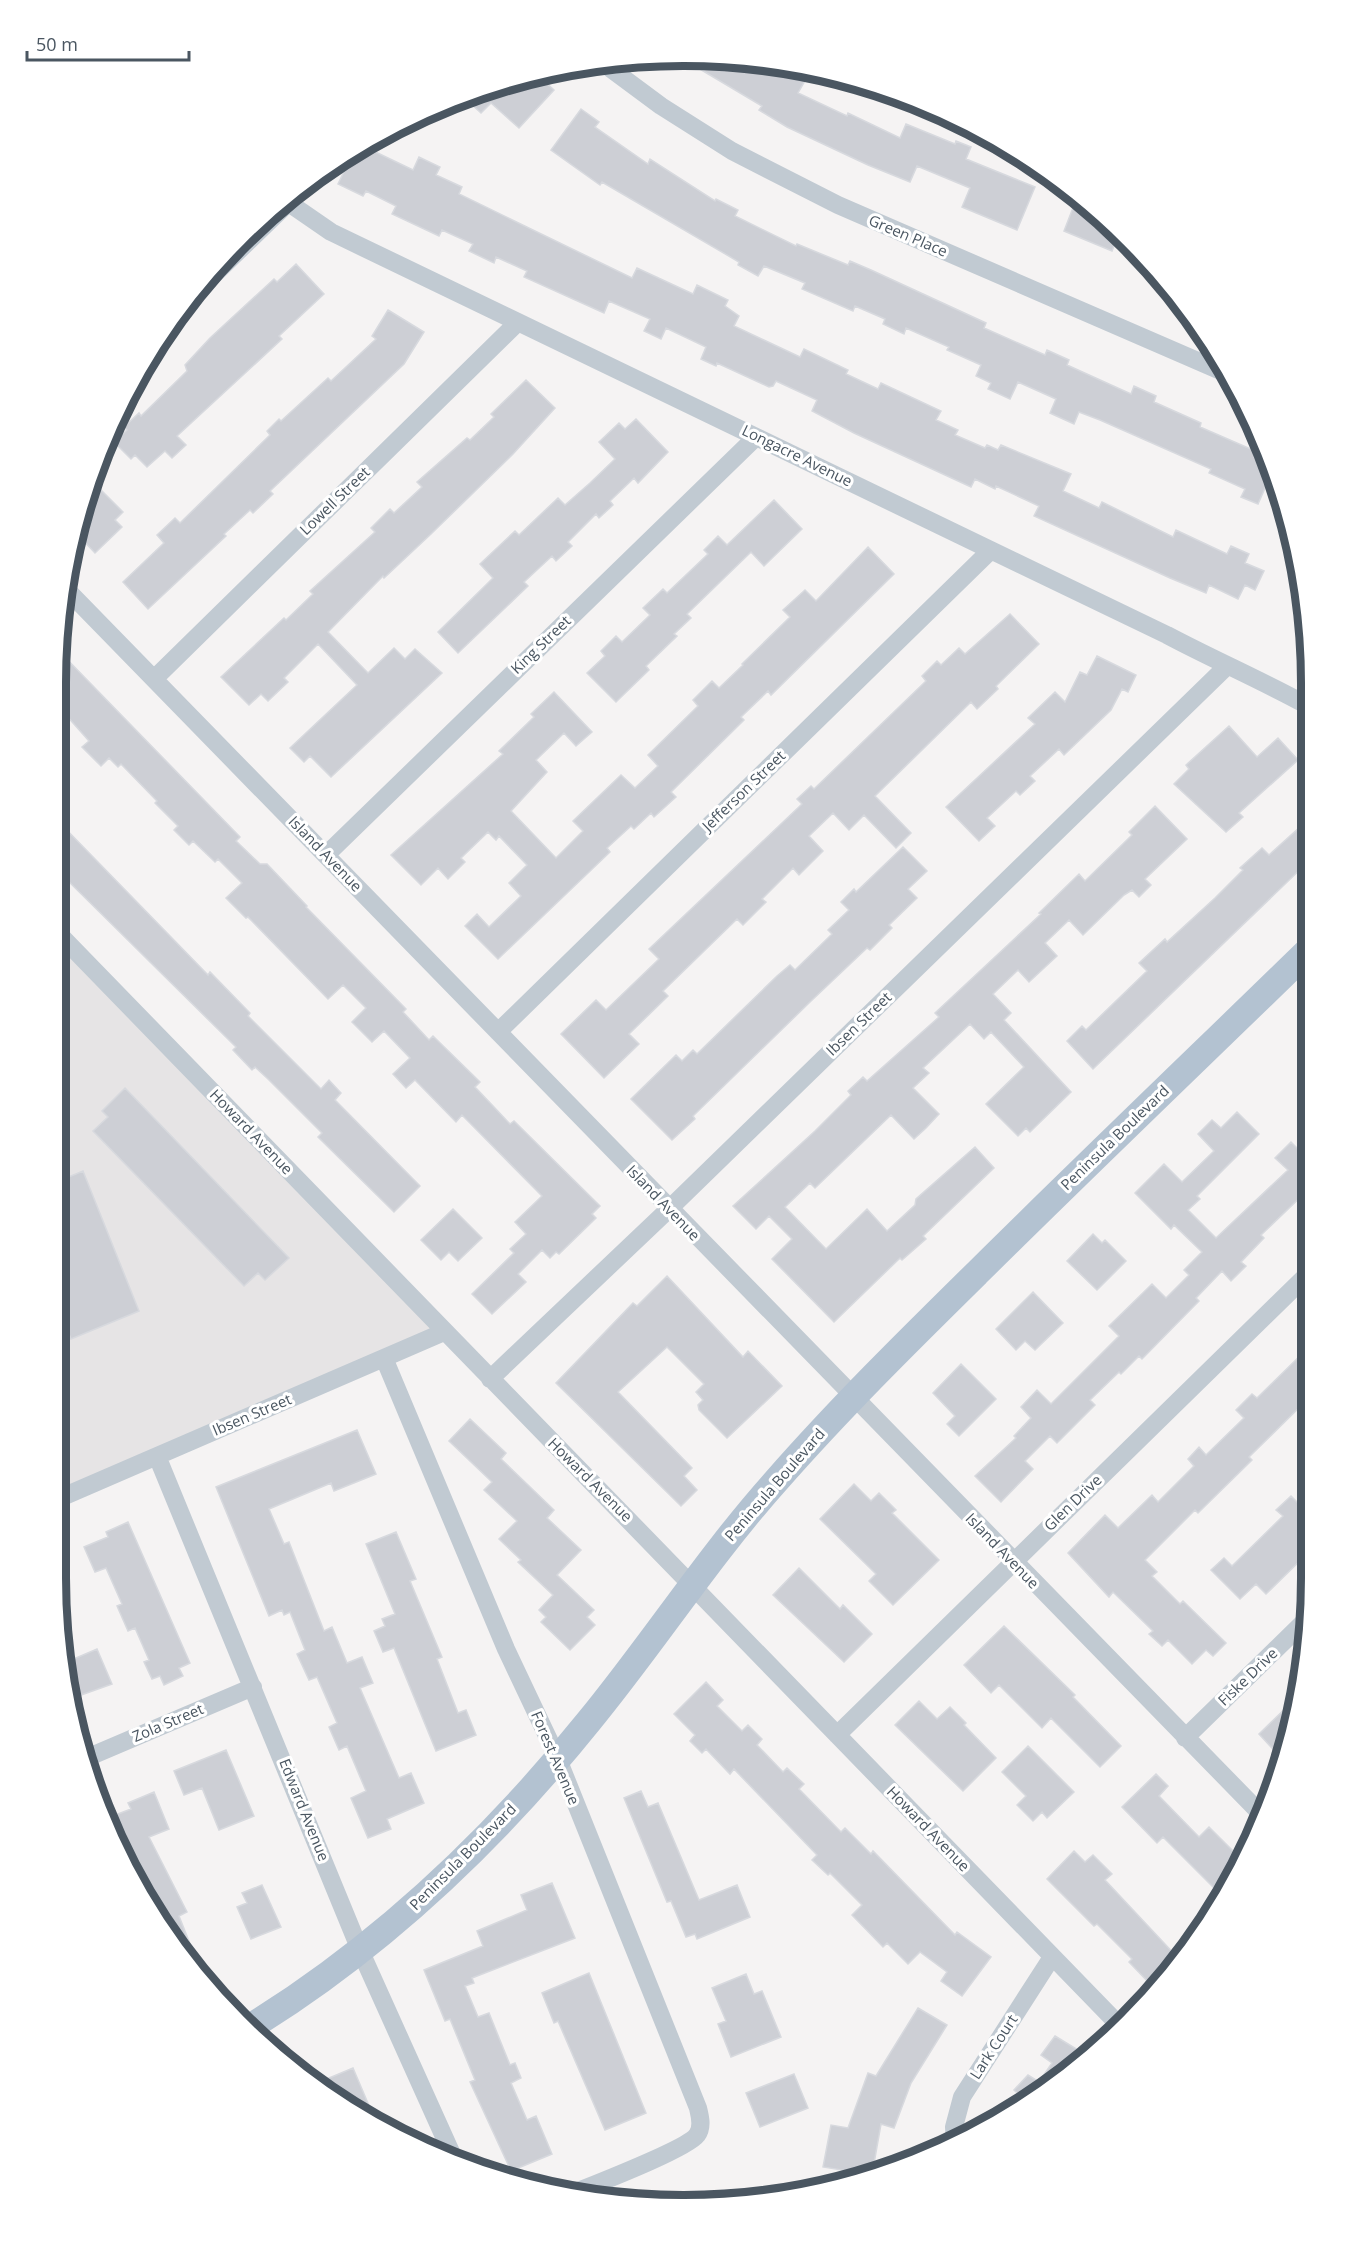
<svg xmlns="http://www.w3.org/2000/svg" width="1367" height="2261" font-family="'Open Sans',sans-serif">
	<style>
		.education { fill: #e6e4e5 }
		.building { fill: #cdcfd5; stroke: #d7d9de; stroke-width: 1.5 }
		.lines { fill: none; stroke-linecap: round; stroke-linejoin: round }
		.street { stroke: #c1cad2; stroke-width: 18 }
		.primary { stroke: #b3c2d1; stroke-width: 27 }
		.labels { text-anchor: middle; stroke-width: 6; stroke-linejoin: round; paint-order: stroke }
		.street-label { font-size: 15px; fill: #4a5661; stroke: #fff }
		.rim { fill: none; stroke: #4a5661; stroke-width: 8 }
	</style>
	<rect width="100%" height="100%" fill="#f5f3f3"/>
	<path class="education" d="M58 939 440 1335 60 1499Z"/>
	<path class="building" d="M678 56 782 65 806 79 798 93 847 116 848 113 900 138 906 124 955 144 956 141 971 147 966 159 1035 187 1017 230 962 207 970 188 917 166 910 182 868 165 787 127 759 110 762 106Z
		M538 75 554 90 519 128 491 103 481 113 469 102 477 93Z
		M581 109 599 122 595 127 648 164 650 159 715 201 716 199 738 210 735 216 796 246 797 244 848 265 850 261 871 270 986 323 984 328 1045 355 1047 350 1069 360 1067 365 1131 394 1134 386 1156 396 1154 402 1201 423 1200 427 1267 456 1273 470 1258 504 1241 497 1245 489 1209 473 1211 469 1100 420 1079 412 1074 424 1050 413 1056 399 1018 382 1010 399 988 389 991 383 976 376 981 365 947 350 949 347 906 328 904 334 883 324 885 319 855 306 853 311 802 289 805 283 764 266 758 276 738 265 739 262 602 182 600 185 551 150Z
		M363 146 413 170 419 157 440 167 436 175 462 187 459 194 632 278 637 268 693 294 697 285 728 300 725 306 739 316 734 326 800 357 804 349 848 370 846 374 878 389 881 383 941 411 936 420 958 430 955 435 985 448 987 445 998 450 1001 445 1071 474 1063 491 1099 508 1102 502 1173 537 1176 530 1227 554 1231 546 1249 554 1245 563 1264 571 1255 590 1245 585 1238 599 1209 585 1206 593 1170 578 1034 516 1039 506 996 486 995 489 975 479 971 487 854 433 812 411 817 400 776 381 773 386 769 387 717 363 716 366 701 359 706 347 666 328 661 339 644 331 650 319 609 301 604 313 524 277 527 271 496 257 494 263 469 251 473 244 442 230 439 236 392 214 396 206 366 191 363 196 338 184 354 151Z
		M1076 200 1118 236 1112 251 1064 231Z
		M296 264 324 294 279 336 282 339 177 436 186 445 172 458 165 451 147 467 135 455 131 459 114 442 127 430 124 427 139 413 141 416 187 371 185 365 210 338 274 279 277 282Z
		M388 310 424 332 404 364 270 491 273 494 253 513 250 510 224 534 226 536 148 609 123 582 164 543 157 535 175 518 180 523 270 435 267 431 279 419 281 421 328 378 331 381 376 339 372 336Z
		M526 380 555 408 513 454 431 534 384 578 383 576 328 632 368 673 394 648 405 659 415 649 442 673 331 777 310 756 304 762 290 748 357 685 318 644 284 678 288 682 268 701 261 694 249 705 221 677 284 618 286 620 313 594 310 591 375 532 371 528 390 509 394 513 422 487 417 482 467 438 470 440 494 417 491 414Z
		M636 419 668 452 638 483 634 478 610 501 613 505 599 518 596 514 568 542 572 546 556 561 552 556 524 582 528 586 458 653 438 632 493 578 480 564 515 531 519 535 558 498 565 505 590 483 615 459 599 442 619 423 625 429Z
		M90 479 123 512 115 520 122 527 95 553 78 535Z
		M774 500 802 529 764 566 751 552 687 614 691 618 674 634 677 636 646 666 649 670 616 702 587 673 605 656 601 651 616 636 622 642 650 615 643 608 663 589 667 593 708 554 704 550 718 536 727 545Z
		M868 547 894 574 771 695 768 691 741 717 744 720 671 792 676 797 654 817 651 813 634 829 631 826 607 848 610 852 498 959 465 926 477 914 489 927 521 896 509 883 527 865 499 836 496 840 488 832 461 858 465 862 448 879 438 868 421 885 391 855 503 754 499 751 534 717 531 714 554 692 592 732 576 746 564 733 536 760 547 772 511 811 556 858 583 831 573 821 621 775 635 788 658 766 648 755 698 706 693 700 712 681 719 688 743 665 742 664 790 617 783 610 805 590 816 601Z
		M1010 614 1039 644 996 686 998 689 977 709 971 702 875 796 911 833 896 848 864 815 849 830 833 813 809 836 823 851 799 875 793 868 762 899 766 902 743 925 737 919 663 991 668 996 629 1034 639 1044 604 1078 561 1034 596 1000 606 1010 659 959 649 949 802 804 797 799 811 786 814 789 926 681 922 676 937 661 941 665 959 648 965 654Z
		M57 649 240 837 236 841 260 864H267L307 906 306 907 406 1009 403 1012 429 1040 433 1036 480 1082 475 1087 494 1107 510 1124 514 1121 600 1206 592 1214 596 1218 559 1254 556 1252 550 1258 542 1250 518 1274 526 1282 492 1314 472 1294 514 1253 510 1249 526 1234 515 1222 542 1196 462 1115 456 1122 415 1080 406 1088 393 1074 410 1058 384 1031 372 1042 352 1022 366 1008 343 985 328 999 248 917 246 918 226 898 242 883 218 859 215 862 193 841 189 845 174 830 178 826 155 803 157 801 121 764 118 767 109 758 101 766 82 747 89 741 57 705Z
		M1097 656 1136 675 1128 692 1122 689 1111 710 1064 755 1059 749 1030 776 1035 781 1020 795 1016 791 987 818 995 826 979 841 946 807 1035 724 1028 718 1055 692 1065 702 1080 672 1087 675Z
		M1229 726 1257 757 1278 738 1298 760 1239 813 1243 817 1226 832 1174 784 1189 769 1186 765Z
		M1155 806 1187 839 1145 879 1151 885 1139 897 1132 890 1124 895 1083 935 1069 920 1045 943 1057 956 1029 982 1018 970 993 994 1011 1013 1004 1020 1071 1092 1030 1132 1026 1128 1018 1136 986 1104 1024 1067 991 1032 984 1039 970 1024 923 1068 929 1073 913 1088 939 1114 926 1128 914 1139 891 1115 815 1188 810 1183 785 1207 826 1249 867 1209 887 1231 915 1205 916 1199 975 1147 994 1168 923 1236 926 1239 902 1260 900 1258 834 1322 772 1259 792 1239 769 1216 756 1229 733 1206 815 1131 851 1095 848 1091 863 1077 867 1081 939 1017 935 1013 1041 914 1039 913 1079 874 1085 881 1132 835 1129 832Z
		M1310 818V860L1093 1069 1067 1041 1082 1026 1086 1030 1147 971 1139 963 1165 939 1167 942 1215 898 1243 870 1240 868 1262 848 1269 855Z
		M58 821 208 975 210 972 250 1013 248 1016 321 1089 329 1080 341 1093 335 1100 420 1186 394 1212 318 1137 322 1133 268 1079 255 1067 252 1070 233 1050 236 1047 58 871Z
		M903 847 927 871 908 889 917 898 889 925 892 928 870 950 867 948 810 1002 693 1116 695 1119 672 1140 631 1099 676 1055 682 1061 693 1050 697 1054 777 976 790 965 795 970 832 934 828 930 849 910 841 902 854 889 856 892Z
		M125 1088 289 1258 265 1280 258 1273 244 1286 93 1131 108 1117 102 1111Z
		M1237 1112 1259 1134 1197 1196 1200 1199 1188 1210 1216 1238 1288 1170 1275 1158 1291 1142 1310 1161V1188L1261 1235 1264 1238 1241 1262 1246 1266 1231 1281 1222 1271 1196 1298 1199 1301 1142 1359 1139 1356 1121 1374 1119 1372 1090 1400 1095 1405 1057 1443 1050 1436 1025 1461 1033 1469 1001 1502 975 1476 1016 1438 1014 1436 1031 1418 1021 1407 1037 1390 1051 1404 1119 1336 1109 1326 1152 1284 1166 1298 1189 1275 1184 1270 1202 1252 1174 1225 1171 1229 1135 1193 1164 1164 1182 1182 1214 1151 1198 1134 1212 1120 1221 1128Z
		M83 1171 139 1311 71 1339 60 1311 59 1181Z
		M453 1209 482 1238 458 1261 449 1252 441 1260 421 1240Z
		M1093 1234 1102 1243 1105 1240 1126 1261 1097 1290 1067 1261Z
		M667 1276 743 1357 748 1351 782 1386 727 1438 699 1410 698 1405 703 1400 696 1392 704 1384 667 1347 618 1392 692 1468 684 1476 697 1490 681 1506 556 1383 633 1303 637 1306Z
		M1033 1292 1063 1323 1035 1350 1025 1341 1016 1350 996 1329Z
		M1310 1346V1397L1249 1457 1252 1460 1198 1513 1195 1510 1145 1560 1157 1572 1152 1576 1180 1604 1183 1601 1226 1643 1213 1656 1206 1650 1192 1664 1168 1640 1162 1646 1149 1634 1153 1631 1113 1592 1109 1597 1068 1553 1105 1515 1118 1528 1152 1495 1158 1502 1194 1466 1188 1459 1199 1447 1206 1455 1244 1418 1236 1410 1252 1394 1257 1398Z
		M961 1364 996 1399 959 1436 947 1424 955 1416 933 1393Z
		M470 1419 506 1453 501 1459 554 1510 547 1518 581 1550 557 1575 594 1610 587 1617 595 1625 570 1650 541 1622 546 1617 539 1610 553 1595 518 1562 521 1560 499 1539 517 1521 484 1490 492 1482 449 1441Z
		M357 1430 376 1474 334 1491 331 1483 269 1509 284 1544 289 1542 324 1631 332 1627 347 1663 362 1657 373 1683 360 1688 399 1778 411 1773 424 1803 387 1819 391 1829 368 1838 351 1798 366 1791 347 1746 339 1750 329 1727 337 1723 317 1677 309 1680 297 1654 305 1650 290 1612 284 1615 282 1610 269 1616 216 1487Z
		M854 1484 871 1501 879 1493 896 1510 892 1513 939 1560 893 1605 869 1581 876 1574 820 1519Z
		M1291 1496 1310 1515V1551L1266 1594 1256 1584 1240 1599 1211 1570 1224 1558 1232 1566 1283 1516 1276 1510Z
		M128 1522 190 1663 179 1668 183 1676 164 1685 160 1676 152 1679 144 1662 149 1660 135 1628 128 1631 117 1606 122 1604 106 1568 95 1572 84 1547 108 1537 106 1532Z
		M396 1532 416 1579 410 1581 442 1657 437 1659 458 1713 466 1710 476 1735 436 1751 394 1648 383 1652 374 1631 385 1626 382 1619 395 1614 366 1544Z
		M799 1568 840 1609 843 1605 872 1634 844 1662 773 1595Z
		M1004 1626 1075 1695 1073 1697 1121 1746 1100 1767 1051 1718 1042 1728 999 1685 991 1693 964 1665Z
		M97 1649 112 1684 70 1699 62 1664Z
		M706 1682 723 1700 717 1706 742 1731 748 1725 762 1739 757 1745 783 1772 787 1768 804 1784 799 1789 841 1832 845 1828 871 1854 873 1851 955 1935 957 1932 991 1957 962 1996 941 1981 947 1972 920 1952 908 1964 887 1943 883 1947 852 1915 862 1905 830 1873 828 1875 812 1860 817 1855 734 1769 730 1774 706 1749 702 1753 690 1741 695 1735 674 1714Z
		M1294 1700 1291 1713 1282 1759 1259 1734Z
		M919 1701 937 1719 950 1707 966 1723 964 1725 996 1758 963 1791 895 1725Z
		M1028 1746 1074 1792 1047 1818 1042 1812 1033 1821 1017 1805 1026 1796 1002 1772Z
		M226 1750 254 1816 219 1830 202 1788 184 1795 174 1771Z
		M1156 1774 1168 1786 1159 1796 1199 1837 1209 1827 1240 1858 1221 1895 1163 1837 1157 1843 1122 1807Z
		M641 1791 648 1807 658 1803 699 1900 737 1885 750 1917 697 1939 695 1934 686 1937 671 1901 667 1902 624 1798Z
		M154 1792 169 1829 149 1837 187 1912 179 1916 198 1964 192 1967 185 1960 120 1856 105 1819 131 1809 128 1803Z
		M1074 1851 1085 1862 1093 1855 1112 1874 1105 1880 1179 1959 1156 1987 1153 1983 1151 1985 1129 1962 1132 1959 1097 1924 1094 1926 1047 1879Z
		M552 1883 575 1938 472 1978 474 1983 465 1986 478 2017 489 2013 510 2065 515 2063 521 2078 511 2083 527 2120 536 2116 552 2154 511 2171 470 2082 475 2080 450 2019 445 2021 424 1970 483 1946 477 1931 527 1910 521 1895Z
		M262 1885 281 1927 251 1939 237 1907 247 1903 242 1893Z
		M589 1973 646 2113 605 2130 558 2021 554 2023 542 1993Z
		M746 1974 754 1994 762 1991 781 2037 731 2057 718 2024 726 2021 712 1988Z
		M918 2008 947 2025 911 2083 894 2128 881 2124 872 2175 823 2167 831 2125 848 2128 868 2073 876 2076Z
		M1055 2036 1088 2056 1066 2076 1026 2101 1014 2090 1028 2075 1039 2082 1052 2063 1041 2055Z
		M353 2068 376 2122 315 2084Z
		M794 2074 808 2108 760 2127 746 2093Z"/>
	<g class="lines">
		<path class="street" d="M603 63 661 106 732 151 838 205 1230 375
			M286 201 331 232 1167 635C1214 660 1263 681 1310 707
			M195 293 287 204
			M67 590 1261 1814
			M154 679 517 323
			M326 855 756 437
			M58 933 1121 2027
			M498 1032 990 551
			M384 1358 506 1649 558 1759 698 2108C700 2116 703 2127 697 2135 687 2149 593 2185 571 2194
			M490 1379 669 1209 1226 667
			M157 1456 360 1950 455 2161
			M60 1498 444 1332
			M837 1735 1310 1272
			M1185 1738 1310 1616
			M84 1759 253 1687
			M955 2143 954 2127 962 2097 1052 1957"/>
		<path class="primary" d="M252 2026C381 1946 494 1839 589 1721 653 1643 708 1557 776 1481 840 1408 908 1341 977 1273 1087 1164 1199 1057 1310 949"/>
	</g>
	<g class="labels">
		<g class="street-label">
			<text transform="translate(908 236) rotate(23)" y="5">Green Place</text>
			<text transform="translate(797 456) rotate(26)" y="5">Longacre Avenue</text>
			<text transform="translate(335 501) rotate(-44)" y="5">Lowell Street</text>
			<text transform="translate(541 645) rotate(-44)" y="5">King Street</text>
			<text transform="translate(744 791) rotate(-44)" y="5">Jefferson Street</text>
			<text transform="translate(325 854) rotate(46)" y="5">Island Avenue</text>
			<text transform="translate(859 1024) rotate(-44)" y="5">Ibsen Street</text>
			<text transform="translate(251 1132) rotate(46)" y="5">Howard Avenue</text>
			<text transform="translate(1115 1138) rotate(-44)" y="5">Peninsula Boulevard</text>
			<text transform="translate(663 1203) rotate(46)" y="5">Island Avenue</text>
			<text transform="translate(252 1415) rotate(-23)" y="5">Ibsen Street</text>
			<text transform="translate(590 1480) rotate(45)" y="5">Howard Avenue</text>
			<text transform="translate(775 1485) rotate(-49)" y="5">Peninsula Boulevard</text>
			<text transform="translate(1073 1503) rotate(-44)" y="5">Glen Drive</text>
			<text transform="translate(1002 1551) rotate(46)" y="5">Island Avenue</text>
			<text transform="translate(1248 1677) rotate(-44)" y="5">Fiske Drive</text>
			<text transform="translate(168 1723) rotate(-23)" y="5">Zola Street</text>
			<text transform="translate(555 1758) rotate(67)" y="5">Forest Avenue</text>
			<text transform="translate(304 1810) rotate(68)" y="5">Edward Avenue</text>
			<text transform="translate(928 1829) rotate(46)" y="5">Howard Avenue</text>
			<text transform="translate(463 1857) rotate(-45)" y="5">Peninsula Boulevard</text>
			<text transform="translate(994 2047) rotate(-57)" y="5">Lark Court</text>
		</g>
	</g>
	<path d="M0 0H1367V2261H0ZM683 66H684A617 617 0 0 1 1301 683V1578A617 617 0 0 1 684 2195H683A617 617 0 0 1 66 1578V683A617 617 0 0 1 683 66Z" fill="#fff" fill-rule="evenodd"/>
	<path class="rim" d="M683 66H684A617 617 0 0 1 1301 683V1578A617 617 0 0 1 684 2195H683A617 617 0 0 1 66 1578V683A617 617 0 0 1 683 66Z"/>
	<path d="M27 51v9h162v-9" fill="none" stroke="#4a5661" stroke-width="3"/>
	<text x="36" y="51" font-size="18" fill="#4a5661" stroke="#ffffff" stroke-width="4.5" paint-order="stroke">50 m</text>
</svg>
